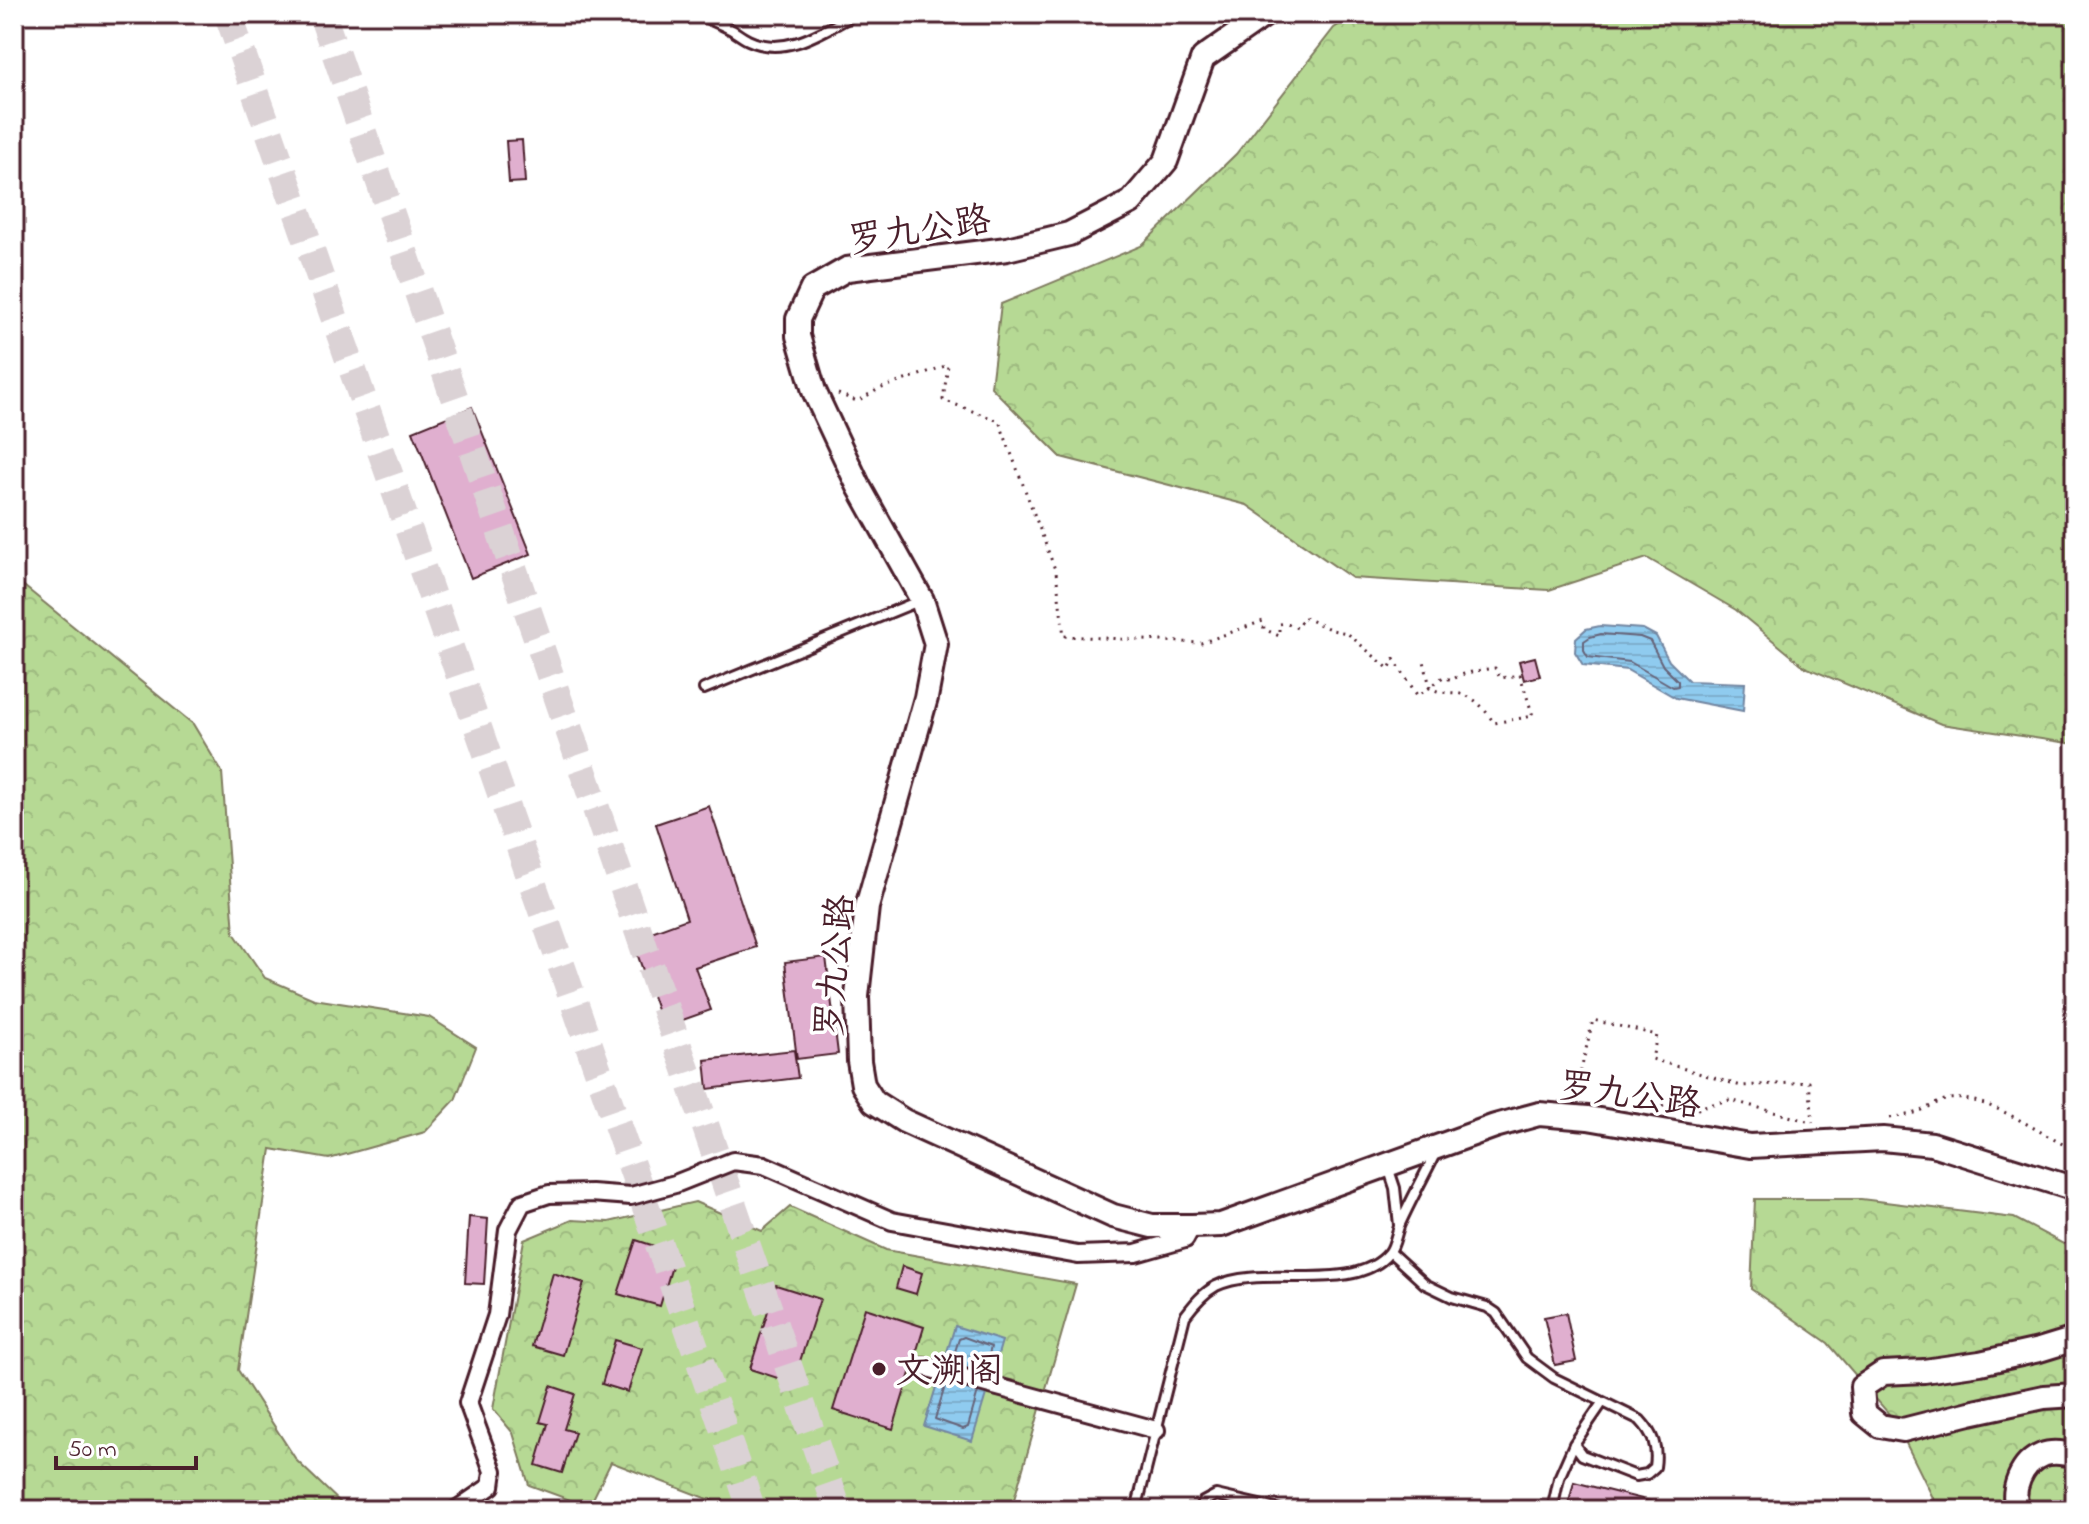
<svg xmlns="http://www.w3.org/2000/svg" width="2089" height="1524" font-family="'Indie Flower','LXGW WenKai TC',sans-serif">
	<style>
		.forest { fill: url(#forest-crowns); stroke: #807c60; stroke-width: 2 }
		.water { fill: url(#water-rules); stroke: #7386a1; stroke-width: 2 }
		.lines { fill: none; stroke-linecap: round; stroke-linejoin: round }
		.shore { stroke: #666479; stroke-width: 2 }
		.building { fill: #e0afcf; stroke: #4a1f2b; stroke-width: 2 }
		.highway-tunnel { stroke: #dbd2d5; stroke-width: 28; stroke-dasharray: 28 14; stroke-linecap: butt }
		.lane-casing { stroke: #4a1f2b; stroke-width: 14 }
		.street-casing { stroke: #4a1f2b; stroke-width: 22 }
		.secondary-casing { stroke: #4a1f2b; stroke-width: 28 }
		.path { stroke: #4a1f2b; stroke-width: 3; stroke-dasharray: 2 6; stroke-linecap: butt }
		.lane { stroke: #fff; stroke-width: 8 }
		.street { stroke: #fff; stroke-width: 16 }
		.secondary { stroke: #fff; stroke-width: 22 }
		.poi-dot { fill: #4a1f2b; stroke: #fff; stroke-width: 3 }
		.labels { text-anchor: middle; stroke-width: 7; stroke-linejoin: round; paint-order: stroke }
		.street-label { font-size: 36px; fill: #4a1f2b; stroke: #fff }
		.poi-label { font-size: 36px; fill: #4a1f2b; stroke: #fff; text-anchor: start }
	</style>
	<defs>
		<pattern id="forest-crowns" width="20" height="18" patternUnits="userSpaceOnUse" patternTransform="scale(2)"><rect width="20" height="18" fill="#b6d994"/><path d="M2 6a3 3 0 1 1 6 0M12 15a3 3 0 1 1 6 0" fill="none" stroke="#9eba80"/></pattern>
		<pattern id="water-rules" width="6" height="5" patternUnits="userSpaceOnUse" patternTransform="scale(2)"><rect width="6" height="5" fill="#8fcbef"/><path d="M0 2.5h6" fill="none" stroke="#7daecd"/></pattern>
	</defs>
	<rect width="100%" height="100%" fill="#fff"/>
	<filter id="ink" filterUnits="userSpaceOnUse"><feTurbulence type="fractalNoise" baseFrequency=".0125" numOctaves="2"/><feDisplacementMap in="SourceGraphic" scale="16" xChannelSelector="R" yChannelSelector="G"/><feConvolveMatrix kernelMatrix="1 2 1 2 8 2 1 2 1" color-interpolation-filters="sRGB"/></filter>
	<g filter="url(#ink)">
		<path class="forest" d="M1356 14H2075V744L1941 724 1805 667 1736 610 1647 558 1549 590 1352 578 1247 505 1061 457 991 387 1001 304 1141 246 1236 154 1334 28Z
			M14 578 193 724 222 772 234 933 265 978 314 999 429 1017 476 1047 455 1100 425 1132 329 1159 271 1149 238 1370 297 1461 343 1505 354 1510H14Z
			M1755 1199H1861L2014 1218 2075 1250V1510H1939L1895 1421 1828 1343 1751 1289Z
			M695 1202 762 1231 790 1207 886 1250 1076 1284 1011 1510H736L611 1462 589 1507 529 1485 513 1433 493 1409 524 1240 572 1220 609 1222Z"/>
		<path class="water" d="M1600 626 1643 629 1656 636 1669 661 1689 681 1745 683 1743 711 1676 698 1627 670 1583 665 1575 652 1576 638 1586 629Z
			M955 1326 1002 1341 972 1441 924 1426Z"/>
		<g class="lines">
			<path class="shore" d="M1601 634 1640 637 1650 641 1663 666 1678 681V686L1673 687 1630 662 1588 657 1584 650V641L1590 637Z
				M951 1364 959 1339 964 1337 991 1347 984 1373
				M946 1383 935 1419 963 1429 968 1427 978 1392"/>
		</g>
		<path class="building" d="M522 140 525 182 509 183 506 141Z
			M472 407 531 554 471 578 413 431Z
			M1535 657 1540 676 1524 680 1519 661Z
			M709 806 756 947 695 967 711 1010 663 1027 632 939 687 919 656 824Z
			M826 957 838 1054 797 1059 785 962Z
			M794 1050 798 1078 708 1089 705 1060Z
			M469 1217 488 1219 484 1284 465 1283Z
			M636 1240 676 1253 660 1306 618 1294Z
			M902 1266 922 1273 916 1294 896 1288Z
			M553 1273 584 1283 563 1355 532 1346Z
			M776 1285 820 1299 793 1383 750 1369Z
			M865 1308 924 1327 893 1429 833 1410Z
			M1566 1313 1576 1361 1555 1365 1544 1317Z
			M615 1340 642 1348 628 1392 602 1384Z
			M551 1386 575 1394 564 1429 575 1432 562 1473 536 1465 548 1424 540 1422Z
			M1574 1482 1666 1505 1665 1510H1567Z"/>
		<g class="lines">
			<path class="highway-tunnel" d="M228 14 752 1510
				M322 14 838 1510"/>
			<defs>
				<path id="lane" d="M697 14C708 19 721 24 732 30 737 33 742 37 748 40 786 58 823 31 855 14
					M704 689 921 600
					M1388 1167 1395 1188 1399 1225
					M1390 1252 1425 1284 1452 1297 1487 1307 1496 1313 1527 1358 1554 1378 1640 1420C1653 1434 1658 1447 1655 1467L1647 1474 1636 1476 1582 1455 1574 1444
					M1136 1510 1185 1316C1194 1304 1203 1293 1216 1286 1262 1263 1354 1296 1389 1253 1395 1246 1396 1233 1400 1224 1411 1200 1424 1176 1436 1152
					M1198 1510 1203 1502 1216 1495 1281 1510
					M1552 1510 1559 1478 1574 1444 1602 1403"/>
				<path id="street" d="M924 1367 1156 1430
					M456 1510 491 1486 493 1471 468 1403 497 1315 508 1230 522 1203 549 1194 591 1193 631 1196 675 1184 733 1161 764 1165 892 1221 1078 1255 1136 1253 1185 1239 1192 1226"/>
				<path id="secondary" d="M1266 14 1203 58 1166 161 1131 202 1069 234 1007 249 847 269 812 289 798 319V336L814 391 859 487 922 600 936 644 926 698 867 907 857 996 859 1061 863 1085 874 1102 904 1121 1113 1216 1152 1226H1192L1221 1225 1495 1126 1539 1114 1588 1118 1750 1146 1883 1139 1932 1144 2075 1189
					M2075 1339 2039 1350 1980 1363 1924 1371 1883 1373 1862 1387 1864 1413 1880 1426 1903 1430 1970 1413 2044 1397 2075 1395
					M2018 1510C2010 1491 2021 1463 2042 1455 2052 1451 2065 1453 2075 1456"/>
			</defs>
			<use href="#lane" class="lane-casing"/>
			<use href="#street" class="street-casing"/>
			<use href="#secondary" class="secondary-casing"/>
			<path class="path" d="M838 394 857 401 879 389 948 365 943 400 999 421 1056 572 1064 636 1201 643 1263 621 1264 629 1279 636V624L1287 623 1297 628 1303 617 1332 630 1347 633 1389 669 1394 659 1417 695C1427 691 1434 684 1443 677L1452 680C1463 672 1481 670 1495 668L1500 678 1520 675 1533 716 1494 723C1485 710 1477 698 1461 694 1449 691 1440 695 1430 687L1424 661
				M1575 1095 1593 1020 1657 1035 1652 1059 1741 1086 1809 1082 1813 1122
				M1656 1111C1666 1099 1680 1103 1690 1114
				M1690 1113 1704 1106 1730 1100 1807 1121
				M1890 1118C1900 1116 1911 1115 1920 1111 1930 1107 1938 1101 1949 1099 1989 1094 2040 1135 2075 1150"/>
			<use href="#lane" class="lane"/>
			<use href="#street" class="street"/>
			<use href="#secondary" class="secondary"/>
		</g>
	</g>
	<circle class="poi-dot" cx="879" cy="1369" r="8"/>
	<g class="labels">
		<g class="street-label">
			<text transform="translate(919 228) rotate(-9)" y="13">罗九公路</text>
			<text transform="translate(833 966) rotate(-85)" y="13">罗九公路</text>
			<text transform="translate(1630 1093) rotate(8)" y="13">罗九公路</text>
		</g>
		<g class="poi-label">
			<text x="895" y="1382">文溯阁</text>
		</g>
	</g>
	<rect width="2089" height="1524" fill="none" stroke="#fff" stroke-width="48"/>
	<rect x="24" y="24" width="2041" height="1476" fill="none" stroke="#4a1f2b" stroke-width="3" filter="url(#ink)"/>
	<path d="M56 1456v12h140v-12" fill="none" stroke="#4a1f2b" stroke-width="4"/>
	<text x="68" y="1456" font-size="24" fill="#4a1f2b" stroke="#ffffff" stroke-width="6" paint-order="stroke">50 m</text>
</svg>
